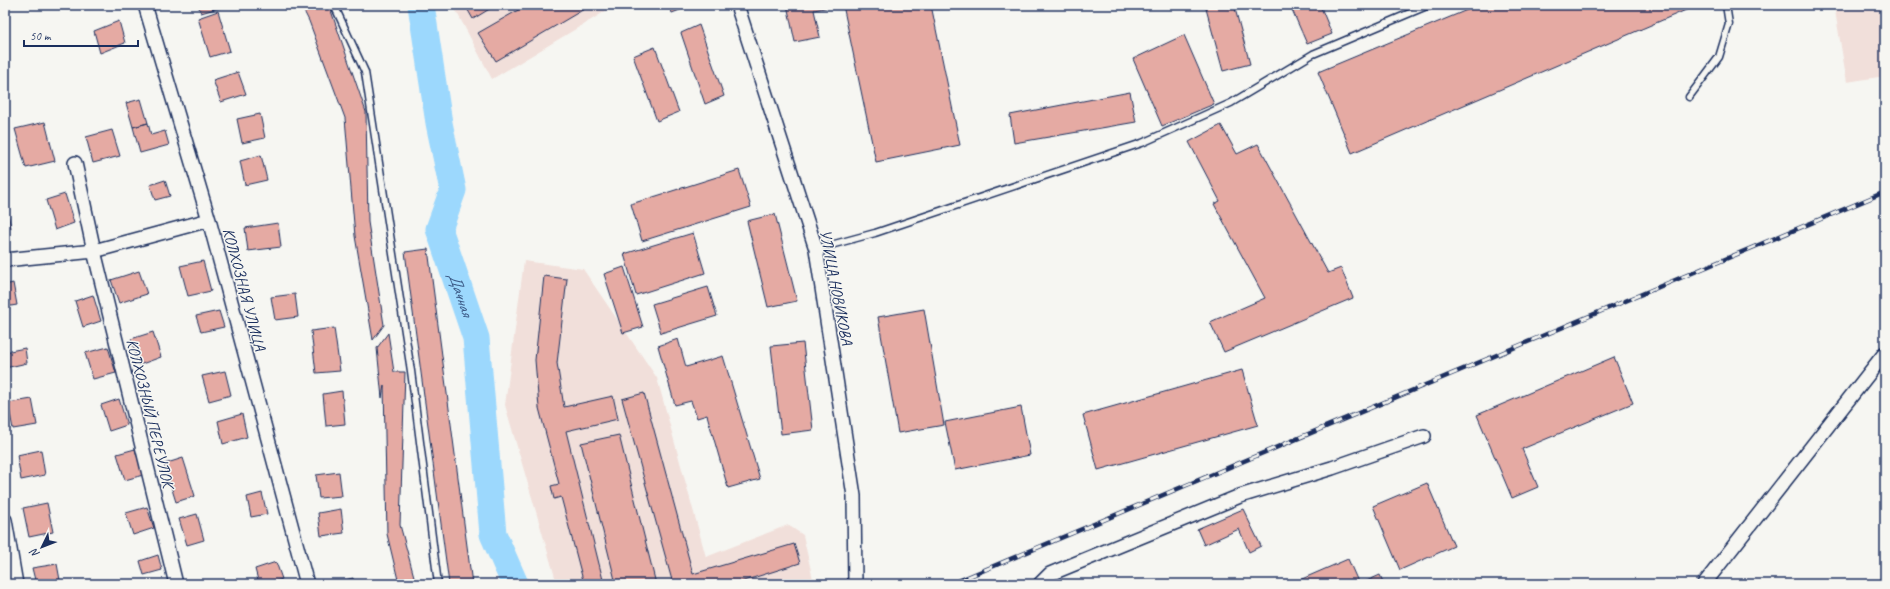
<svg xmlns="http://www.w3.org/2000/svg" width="1890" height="589" font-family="Caveat,sans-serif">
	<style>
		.built { fill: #f1dfda }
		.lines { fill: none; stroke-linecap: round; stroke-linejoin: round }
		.river { stroke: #9cd8fd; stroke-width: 27 }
		.building { fill: #e5aaa3; stroke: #1b2f5e }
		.lane-casing { stroke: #1b2f5e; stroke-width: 9 }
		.street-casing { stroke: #1b2f5e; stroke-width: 16 }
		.lane { stroke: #f6f6f2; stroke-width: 6 }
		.street { stroke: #f6f6f2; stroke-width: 13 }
		.rail-casing { stroke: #1b2f5e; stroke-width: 4.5 }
		.rail { stroke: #f6f6f2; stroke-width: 3; stroke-dasharray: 9; stroke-linecap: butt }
		.labels { text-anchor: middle; stroke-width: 3; stroke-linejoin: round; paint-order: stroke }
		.street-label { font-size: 16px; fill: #1b2f5e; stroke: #f6f6f2 }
		.water-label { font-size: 17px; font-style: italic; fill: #3b5986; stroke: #f6f6f2 }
	</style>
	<rect width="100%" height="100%" fill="#f6f6f2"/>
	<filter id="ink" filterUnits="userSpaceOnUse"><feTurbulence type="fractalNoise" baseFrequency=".025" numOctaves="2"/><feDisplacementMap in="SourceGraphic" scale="8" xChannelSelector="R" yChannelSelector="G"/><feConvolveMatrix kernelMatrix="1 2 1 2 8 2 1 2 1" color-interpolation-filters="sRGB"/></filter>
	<g filter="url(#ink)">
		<path class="built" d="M453 5H616L492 79Z
			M1834 5H1885V76L1847 82Z
			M524 261 583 269 657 378 706 557 788 525 803 535 814 584H557L505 405Z"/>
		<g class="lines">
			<path class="river" id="s1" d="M421 5 439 123 453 190 439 229 476 338 493 534 515 584"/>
		</g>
		<path class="building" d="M198 5H221L222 7 201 13Z
			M301 5H329L366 112 368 222 384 325 373 340 355 236 345 118 309 21Z
			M465 5H496L473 19Z
			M527 5H591L496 61 478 33Z
			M669 5H693L672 13Z
			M787 5H840L814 10 820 37 795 42Z
			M843 5H931L960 145 876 162Z
			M1205 5H1234L1250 64 1223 71Z
			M1290 5H1320L1332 34 1307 44Z
			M1479 5H1692L1693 7 1352 153 1318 72Z
			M218 11 230 51 210 57 198 18Z
			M119 21 125 43 100 53 94 31Z
			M699 25 724 96 705 104 681 33Z
			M1184 35 1214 104 1162 126 1133 59Z
			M655 47 679 112 657 121 633 56Z
			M238 72 246 94 221 102 213 80Z
			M1130 92 1136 122 1014 143 1010 115Z
			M141 99 148 123 133 127 126 103Z
			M260 114 265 138 242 143 237 119Z
			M45 122 55 161 26 168 15 129Z
			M148 123 151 135 165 131 169 145 140 153 133 127Z
			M1221 125 1237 154 1258 144 1328 273 1341 268 1353 298 1224 352 1210 322 1265 298 1214 204 1220 201 1189 142Z
			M112 130 120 156 93 163 86 137Z
			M261 155 267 180 245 185 240 161Z
			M739 170 751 207 642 241 631 204Z
			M165 180 170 196 155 200 150 185Z
			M65 194 74 223 55 230 46 200Z
			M5 199 11 228 5 229Z
			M775 214 797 301 768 307 747 221Z
			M278 223 281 247 248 251 245 228Z
			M693 233 705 273 636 295 624 254Z
			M428 249 472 584H449L405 252Z
			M203 261 211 291 188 296 180 266Z
			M624 267 643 327 623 333 604 274Z
			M139 271 147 294 119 303 111 280Z
			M544 276 567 279 557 363 564 407 613 396 618 419 566 431 604 584H584L561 497 554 499 551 486 559 484 539 408 535 360Z
			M13 283 17 305 5 307V285Z
			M708 287 717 316 661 333 652 304Z
			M295 294 298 317 275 320 271 297Z
			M93 295 101 321 83 327 75 301Z
			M924 309 944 425 898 433 878 317Z
			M219 311 224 327 201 332 196 316Z
			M334 328 340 371 316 373 311 331Z
			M153 332 161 357 139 365 131 339Z
			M388 333 394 372H405L400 525 416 584H399L387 534 384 385 382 398 377 348Z
			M678 339 686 367 723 356 760 479 728 488 707 415 697 418 691 401 675 405 658 346Z
			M803 343 813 430 781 434 771 346Z
			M108 347 116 373 93 379 85 353Z
			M25 348 27 363 5 368V352Z
			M1614 357 1633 403 1522 449 1538 487 1512 498 1477 415Z
			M1242 370 1258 425 1098 470 1083 415Z
			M225 371 231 395 209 401 202 376Z
			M342 391 345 424 326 426 323 394Z
			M644 393 693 574 794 544 800 563 734 584H673L622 399Z
			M32 399 37 425 13 429 8 403Z
			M119 399 127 425 109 431 101 405Z
			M1021 407 1030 455 955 470 945 422Z
			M242 414 247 437 223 444 218 421Z
			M619 435 656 584H616L581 443Z
			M135 449 143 475 125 480 117 454Z
			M41 450 45 475 21 480 17 455Z
			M183 458 195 496 176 502 164 464Z
			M339 472 342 496 319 498 316 475Z
			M1427 483 1454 546 1400 570 1373 506Z
			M262 493 267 514 251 517 247 497Z
			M47 503 53 532 29 537 23 508Z
			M147 507 154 528 133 535 126 513Z
			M341 509 344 533 321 536 318 513Z
			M1243 509 1261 546 1249 552 1239 529 1204 545 1197 529Z
			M197 514 204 540 187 545 179 519Z
			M158 555 162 570 144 575 140 561Z
			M1348 559 1359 584H1296L1295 582Z
			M276 562 282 579 267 584H259L255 569Z
			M57 564 60 580 36 584 32 568Z
			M1380 575 1384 584H1360Z
			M353 578 354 584H332V583Z
			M1885 579V584H1879Z"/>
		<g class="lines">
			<defs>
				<path id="lane" d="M334 5 365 72 411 371 438 584
					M1689 97 1719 57 1729 24 1726 5
					M816 249 875 233 1142 143 1231 103 1313 54 1429 5"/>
				<path id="street" d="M145 5 209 220 307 584
					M737 5 816 249 854 496 855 584
					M75 163 94 251 176 584
					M5 260 94 251 209 220
					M5 520 16 584
					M1040 584 1050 574 1240 496 1332 468 1424 436
					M1704 584 1885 353"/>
			</defs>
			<use href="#lane" class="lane-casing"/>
			<use href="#street" class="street-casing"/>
			<use href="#lane" class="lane"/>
			<use href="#street" class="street"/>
			<defs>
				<path id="rail" d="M951 584 1885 192"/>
			</defs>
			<use href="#rail" class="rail-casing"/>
			<use href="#rail" class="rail"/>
		</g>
	</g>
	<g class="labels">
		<g class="street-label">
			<text transform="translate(837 287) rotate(79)" y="6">УЛИЦА НОВИКОВА</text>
			<text transform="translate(245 289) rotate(75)" y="6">КОЛХОЗНАЯ УЛИЦА</text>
			<text transform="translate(151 413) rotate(76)" y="6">КОЛХОЗНЫЙ ПЕРЕУЛОК</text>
		</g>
		<g class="water-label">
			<text dy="6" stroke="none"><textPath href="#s1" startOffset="298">Дачная</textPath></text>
		</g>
	</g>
	<rect width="1890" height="589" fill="none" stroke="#f6f6f2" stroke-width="20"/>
	<rect x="10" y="10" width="1870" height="569" fill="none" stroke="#1b2f5e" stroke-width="1.5" filter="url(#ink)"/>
	<g transform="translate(42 547) rotate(227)" stroke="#f6f6f2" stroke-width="3" paint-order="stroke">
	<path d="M0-3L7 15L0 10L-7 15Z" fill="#1b2f5e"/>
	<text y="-6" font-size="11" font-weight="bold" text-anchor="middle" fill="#1b2f5e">N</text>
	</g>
	<path d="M24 40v6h114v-6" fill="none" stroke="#1b2f5e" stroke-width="2"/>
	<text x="30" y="40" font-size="12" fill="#1b2f5e" stroke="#f6f6f2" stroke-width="3" paint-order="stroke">50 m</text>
</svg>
